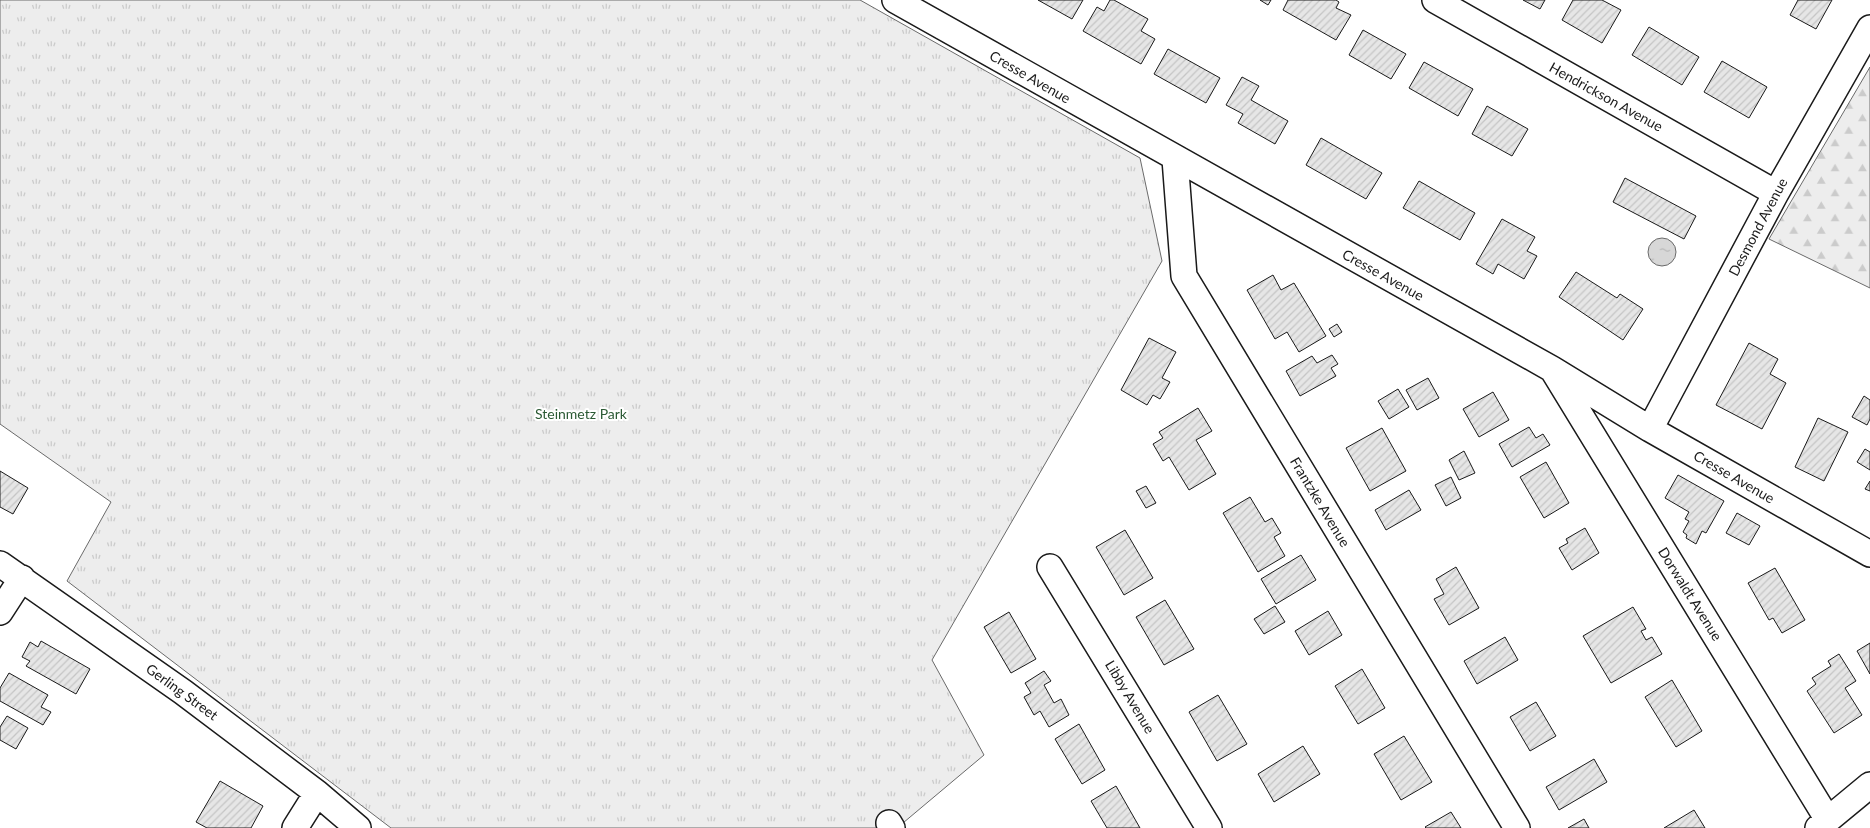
<svg xmlns="http://www.w3.org/2000/svg" width="1870" height="828" font-family="Lato,sans-serif">
	<style>
		.forest { fill: url(#forest-firs); stroke: #6a6a6a }
		.park { fill: url(#park-tufts); stroke: #6a6a6a }
		.water { fill: url(#water-ripples); stroke: #6a6a6a }
		.building { fill: url(#building-hatch); stroke: #1a1a1a }
		.lines { fill: none; stroke-linecap: round; stroke-linejoin: round }
		.minor-casing { stroke: #1a1a1a; stroke-width: 28 }
		.minor { stroke: #fff; stroke-width: 25 }
		.labels { text-anchor: middle; stroke-width: 4; stroke-linejoin: round; paint-order: stroke }
		.street-label { font-size: 14px; fill: #1a1a1a; stroke: #fff }
		.park-label { font-size: 14px; fill: #2b5a34; stroke: #fff }
	</style>
	<defs>
		<pattern id="forest-firs" width="22" height="20" patternUnits="userSpaceOnUse" patternTransform="scale(1.25)"><rect width="22" height="20" fill="#ededed"/><path d="M5 1l3.5 6h-7zM16 11l3.5 6h-7z" fill="#cbcbcb"/></pattern>
		<pattern id="park-tufts" width="24" height="20" patternUnits="userSpaceOnUse" patternTransform="scale(1.25)"><rect width="24" height="20" fill="#ededed"/><path d="M3 7l-1-3M5 7V3M7 7l1-3M15 17l-1-3M17 17v-4M19 17l1-3" fill="none" stroke="#cbcbcb"/></pattern>
		<pattern id="water-ripples" width="26" height="14" patternUnits="userSpaceOnUse" patternTransform="scale(1.25)"><rect width="26" height="14" fill="#d7d7d7"/><path d="M2 4q2-2 4 0t4 0M15 11q2-2 4 0t4 0" fill="none" stroke="#b8b8b8"/></pattern>
		<pattern id="building-hatch" width="6" height="6" patternUnits="userSpaceOnUse" patternTransform="scale(1.25)"><rect width="6" height="6" fill="#e6e6e6"/><path d="M-1 1l2-2M0 6l6-6M5 7l2-2" fill="none" stroke="#c5c5c5"/></pattern>
	</defs>
	<rect width="100%" height="100%" fill="#fff"/>
	<path class="forest" d="M1870 67V288L1769 239Z"/>
	<path class="park" d="M0 0H860L1140 158 1162 261 932 660 984 755 897 828H391L67 581 111 502 0 424Z"/>
	<path class="water" d="M1648 252a14 14 0 1 1 28 0a14 14 0 1 1-28 0Z"/>
	<path class="building" d="M1038 0H1083L1072 19Z
		M1110 0H1114L1148 19 1141 31 1155 39 1141 64 1083 31 1097 7 1104 11Z
		M1260 0H1271L1268 5Z
		M1288 0H1336L1339 2 1336 8 1351 15 1336 40 1283 10Z
		M1523 0H1545L1540 9Z
		M1573 0H1602L1621 10 1602 43 1562 20Z
		M1798 0H1832L1816 29 1790 15Z
		M1649 27 1699 57 1682 85 1632 55Z
		M1363 30 1406 54 1391 79 1349 55Z
		M1168 49 1220 78 1206 103 1154 74Z
		M1722 61 1767 87 1749 118 1704 92Z
		M1424 62 1473 89 1458 116 1409 88Z
		M1242 77 1259 86 1251 100 1288 121 1275 144 1238 123 1243 114 1226 105Z
		M1487 106 1528 129 1512 156 1472 134Z
		M1321 138 1382 173 1366 199 1306 165Z
		M1625 178 1696 216 1684 239 1613 202Z
		M1419 181 1475 213 1460 240 1403 208Z
		M1502 219 1535 237 1527 251 1537 256 1524 279 1498 264 1493 274 1476 264Z
		M1576 272 1617 298 1620 294 1643 309 1623 340 1559 297Z
		M1273 275 1281 290 1294 283 1326 336 1299 352 1287 332 1275 339 1247 290Z
		M1337 324 1342 332 1334 337 1329 329Z
		M1149 338 1176 352 1162 378 1170 382 1160 399 1153 395 1147 405 1121 390Z
		M1749 343 1778 359 1770 374 1786 383 1762 429 1716 405Z
		M1332 355 1338 364 1331 368 1336 376 1300 396 1286 371 1312 356 1317 363Z
		M1428 378 1439 398 1417 410 1406 390Z
		M1398 389 1409 407 1389 419 1378 401Z
		M1493 392 1509 420 1479 437 1463 409Z
		M1864 396 1870 400V419L1867 425 1852 417Z
		M1198 408 1212 431 1196 440 1216 474 1189 490 1169 457 1163 461 1153 444 1163 438 1159 432Z
		M1818 418 1848 432 1824 481 1795 467Z
		M1529 427 1536 438 1543 434 1550 445 1512 467 1499 444Z
		M1382 428 1406 471 1370 491 1346 448Z
		M1865 449 1870 452V470L1857 462Z
		M1464 451 1475 473 1459 480 1449 460Z
		M1546 462 1569 503 1544 518 1520 477Z
		M0 471 28 488 13 514 0 507Z
		M1678 475 1724 501 1706 533 1702 531 1696 544 1686 538 1687 535 1683 532 1689 521 1685 519 1689 512 1665 498Z
		M1451 477 1461 498 1446 506 1435 485Z
		M1870 481V491L1865 489Z
		M1146 486 1156 503 1146 508 1136 491Z
		M1409 490 1421 510 1386 530 1375 510Z
		M1250 497 1265 522 1272 518 1281 533 1274 537 1285 556 1258 572 1223 513Z
		M1737 513 1760 526 1749 545 1726 533Z
		M1585 528 1599 553 1572 570 1559 548 1568 543 1566 539Z
		M1125 530 1153 578 1124 595 1096 547Z
		M1301 555 1316 580 1276 604 1261 579Z
		M1456 567 1479 608 1449 625 1434 599 1444 594 1436 579Z
		M1775 568 1805 620 1782 633 1773 618 1769 620 1748 583Z
		M1165 600 1194 649 1164 665 1136 617Z
		M1275 606 1285 622 1264 634 1254 619Z
		M1633 607 1646 629 1641 631 1646 640 1652 637 1662 654 1611 683 1583 636Z
		M1328 611 1342 635 1309 655 1295 631Z
		M1009 612 1036 659 1011 673 984 627Z
		M1505 637 1518 660 1477 684 1464 661Z
		M41 641 90 669 76 694 26 666 30 661 22 657 30 642 38 647Z
		M1870 643V674L1857 651Z
		M1839 654 1856 681 1845 688 1862 715 1834 733 1807 691 1816 684 1812 678 1831 666 1828 661Z
		M1362 669 1385 708 1358 724 1335 686Z
		M1044 671 1051 681 1044 685 1054 703 1061 699 1069 715 1049 727 1040 711 1034 715 1024 697 1031 693 1025 683Z
		M9 673 48 695 41 707 51 712 43 725 0 701V688Z
		M1672 680 1702 731 1676 747 1645 697Z
		M1218 695 1247 744 1217 761 1189 712Z
		M1536 702 1556 736 1530 751 1510 717Z
		M7 716 28 728 16 749 0 740V727Z
		M1079 724 1105 770 1082 784 1055 739Z
		M1404 736 1432 782 1401 800 1374 754Z
		M1303 746 1320 774 1274 802 1258 774Z
		M1594 759 1607 782 1559 810 1546 787Z
		M220 781 263 806 251 828H207L196 822Z
		M1116 786 1140 828H1107L1091 801Z
		M1694 810 1705 828H1664Z
		M1451 812 1461 828H1426L1425 827Z
		M1584 819 1589 828H1568Z"/>
	<g class="lines">
		<defs>
			<path id="minor" d="M895 0 1552 369 1650 429 1870 554
				M1435 0 1776 193
				M1175 159 1184 276 1517 828
				M1554 372 1828 820
				M1650 429 1776 193 1870 28
				M0 564 183 692 317 793 358 828
				M1050 567 1209 828
				M0 612 22 578
				M889 823 892 828
				M295 828 317 793
				M1818 828 1870 785"/>
		</defs>
		<use href="#minor" class="minor-casing"/>
		<use href="#minor" class="minor"/>
	</g>
	<g class="labels">
		<g class="street-label">
			<text transform="translate(1030 77) rotate(30)" y="5">Cresse Avenue</text>
			<text transform="translate(1606 97) rotate(29)" y="5">Hendrickson Avenue</text>
			<text transform="translate(1758 227) rotate(-62)" y="5">Desmond Avenue</text>
			<text transform="translate(1383 275) rotate(29)" y="5">Cresse Avenue</text>
			<text transform="translate(1734 477) rotate(30)" y="5">Cresse Avenue</text>
			<text transform="translate(1320 502) rotate(59)" y="5">Frantzke Avenue</text>
			<text transform="translate(1690 594) rotate(58)" y="5">Dorwaldt Avenue</text>
			<text transform="translate(182 692) rotate(36)" y="5">Gerling Street</text>
			<text transform="translate(1130 697) rotate(59)" y="5">Libby Avenue</text>
		</g>
		<g class="park-label">
			<text x="581" y="419">Steinmetz Park</text>
		</g>
	</g>
</svg>
